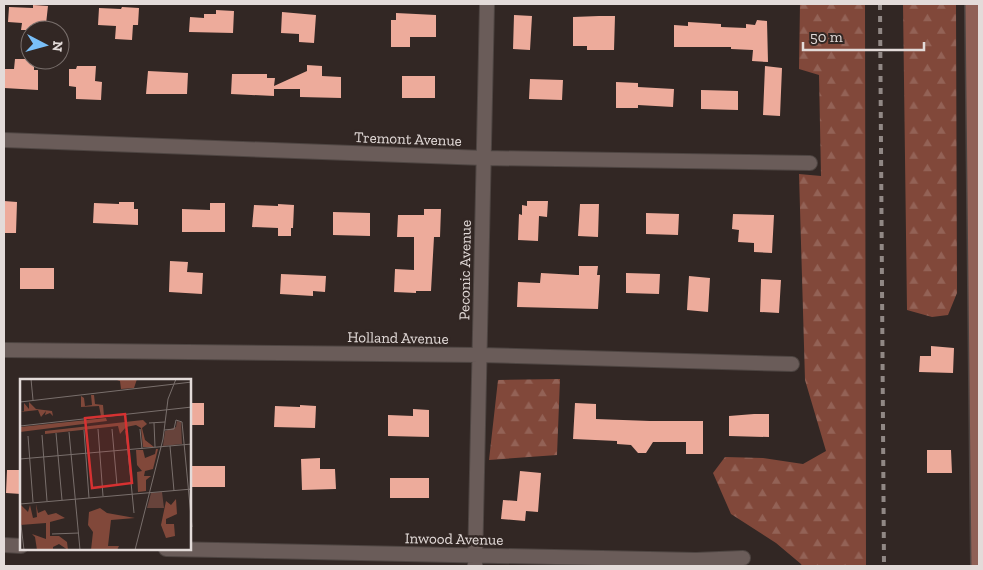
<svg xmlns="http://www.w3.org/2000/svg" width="983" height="570" font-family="'Zilla Slab',serif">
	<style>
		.forest { fill: url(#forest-firs) }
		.building { fill: #edab9b }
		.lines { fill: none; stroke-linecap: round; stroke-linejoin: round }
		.street-casing { stroke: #4e4542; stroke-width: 16 }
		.secondary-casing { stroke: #4e4542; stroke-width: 18 }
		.street { stroke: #6a5c59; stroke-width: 14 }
		.secondary { stroke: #8f6056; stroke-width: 15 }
		.rail { stroke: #918885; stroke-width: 4; stroke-dasharray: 6 6; stroke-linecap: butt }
		.labels { text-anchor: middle; stroke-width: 5; stroke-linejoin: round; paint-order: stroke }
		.street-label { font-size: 15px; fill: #e3dbd9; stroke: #322724 }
		.inset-road { fill: none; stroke: #796f6c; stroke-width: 1 }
		.view { fill: #d73131; fill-opacity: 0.15; stroke: #d73131; stroke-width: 2.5 }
		.inset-edge { fill: none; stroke: #e3dbd9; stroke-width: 2.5 }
	</style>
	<defs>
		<pattern id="forest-firs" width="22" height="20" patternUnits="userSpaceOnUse" patternTransform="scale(1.25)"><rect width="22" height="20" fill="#81483a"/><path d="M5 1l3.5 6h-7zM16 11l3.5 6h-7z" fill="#936256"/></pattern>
	</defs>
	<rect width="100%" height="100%" fill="#322724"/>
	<path class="forest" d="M800 4H865L866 566H802L801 564 776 543 731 514 713 473 725 457 763 458 803 464 826 451 805 380 799 174 821 176 819 75 799 69Z
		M903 4H956L957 293 948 315 932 317 907 310Z
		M560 379 557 455 489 460 498 380Z"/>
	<path class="building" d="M33 5 48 6 46 24H41V30H21L22 23 8 22 9 7 33 8Z
		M122 7 139 8 138 25H133L132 40 115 39 116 26 98 25 99 8 121 9Z
		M216 10 234 11 233 33 189 32 190 17 204 18V14H216Z
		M282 12 316 15 314 43 299 42V34L281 33Z
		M396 13 436 15V37H410V47H391V20H396Z
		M514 15 532 16 530 50 513 49Z
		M599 16H615L614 50H587V46H573V17Z
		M757 20 767 21 768 62 752 61 753 50 731 49V47H674V25L688 26V22L721 24V27L746 28V24L755 25Z
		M15 59H29V63H34V70H38V90L4 88 5 69H14Z
		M307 65 322 66V76L341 77V98L300 97V89H274V96L231 94 232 74H267V78H275L274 86 307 71Z
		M77 66H96L95 81 102 82 101 100 76 99V87L69 86V69H76Z
		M765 66 782 68 780 116 763 115Z
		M148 71 188 73 187 94H146Z
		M402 76H435V98H402Z
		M530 79 563 80 562 100 529 99Z
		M616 82 638 83V87L674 89 673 107 638 105V108H616Z
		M701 90 738 91V110L701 109Z
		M4 201 17 202 16 233H4Z
		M527 201H548L547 217 539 216 538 241 518 240 519 214 522 215V205L527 206Z
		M119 202H134V209H138V225L93 223 94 203 119 204Z
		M210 203H225V232H182V209L210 210Z
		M278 204 294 205 293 228H291V236H278V228L252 227 254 205 278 206Z
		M580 204H599L598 237 578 236Z
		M424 209H441L440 237H434L431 291H416V293L394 292 395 269 414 270V237H397L398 215H424Z
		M333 212 370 213V236L333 235Z
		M646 213 679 214 678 235 646 234Z
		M733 214 774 215 772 253 754 252V243L738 242 739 230 732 229Z
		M170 261 188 262 187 272 203 273 202 294 169 292Z
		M579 266H598L597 275H600L598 309 517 307 518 282 540 283 541 273 577 275H579Z
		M20 268H54V289H20Z
		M626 273 660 274 659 294 626 293Z
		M281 274 326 276 325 292 313 291V296L280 294Z
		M689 276 710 278 708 312 687 310Z
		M761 279 781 280 779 313 760 312Z
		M931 346 954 348 953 373 919 372 920 356H931Z
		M190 403H204V425H190Z
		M575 403 596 404V419L650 421H703V454H686V442H653L646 453H638L631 445 617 444V441L573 439Z
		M300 405 316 406 315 428 274 427 275 406 300 407Z
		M413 409 429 410V437L388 436V415L413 416Z
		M754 414H769V437L729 436V416Z
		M927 450H951L952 473H927Z
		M320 458V469H335L336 489 302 490 301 459Z
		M192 466H225V487H192Z
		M7 470H21V494L6 493Z
		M520 471 541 473 538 512 526 511 525 521 501 519 503 500 517 501Z
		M390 478H429V498H390Z"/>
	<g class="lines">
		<defs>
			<path id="street" d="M4 140 484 158 810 163
				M4 350 480 355 792 364
				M4 545 21 546
				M166 549 696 560 743 558
				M475 566 487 4"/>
			<path id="secondary" d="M973 4 979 566"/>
		</defs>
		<use href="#street" class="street-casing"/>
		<use href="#secondary" class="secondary-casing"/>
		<use href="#street" class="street"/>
		<use href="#secondary" class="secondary"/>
		<path class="rail" d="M880 4 884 566"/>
	</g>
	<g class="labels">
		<g class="street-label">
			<text transform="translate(408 139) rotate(2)" y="5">Tremont Avenue</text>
			<text transform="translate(465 270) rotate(-89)" y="5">Peconic Avenue</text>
			<text transform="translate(398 338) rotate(1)" y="5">Holland Avenue</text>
			<text transform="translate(454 539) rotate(1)" y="5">Inwood Avenue</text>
		</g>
	</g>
	<g transform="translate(20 379)">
		<rect width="171" height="171" fill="#322724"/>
		<path d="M94 0H117L114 9 101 10 100 2ZM71 16H74L75 25 83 26 84 37H81L79 27 61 28V17L64 19 65 27 72 26ZM9 23 16 30 32 32 33 37 30 34 25 36 26 32 21 38 18 31 0 33 4 32V24L9 30ZM86 39 87 42 0 53V48ZM123 41 127 45 122 49 125 61 134 68H123L121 49 116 46 106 48 100 55 98 47 25 55V52ZM136 70H138L133 90 125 92 124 97H131L126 101V112L118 113 117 93 122 92 117 86 116 71H123L125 79 135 75ZM156 120 157 135 146 140V145H154L155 157 146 159 141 146 146 122 151 126ZM16 125 18 134 25 131 28 136 36 134 45 139 30 143V157H39L47 163 48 171 39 165 33 168V171H17L15 158 12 155 26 160V144L0 146 1 126 8 133 10 126 13 139 17 138ZM80 129 87 134 115 139 91 141 88 167H99L97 171H71L73 153 68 146 69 133Z" fill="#81483a"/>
		<path d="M157 42 161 43 162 65 143 67 145 52 156 48ZM142 113 144 129H127L131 114Z" fill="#67433b"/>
		<path class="inset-road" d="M11 0 13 21M0 23 172 3M129 44 145 43M134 44 135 68M0 47 172 28M78 50 83 117M92 50 97 106M120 50 122 70M64 51 69 119M144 51 154 50 156 41 162 43 172 148M106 52 114 134M49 53 60 171M36 54 42 121M22 56 27 122M8 57 13 123M150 67 154 112M0 80 172 65M0 125 172 110M1 146 4 171M32 155 59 154M115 171 143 60 148 20 156 0"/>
		<path class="view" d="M105 35 112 104 72 109 65 39Z"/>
		<rect width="171" height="171" class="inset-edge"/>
	</g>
	<rect width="983" height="570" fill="none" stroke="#e3dbd9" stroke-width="10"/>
	<g transform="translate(45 45) rotate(96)"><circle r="24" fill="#322724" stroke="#796f6c"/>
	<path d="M0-4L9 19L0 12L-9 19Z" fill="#79bff8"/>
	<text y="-8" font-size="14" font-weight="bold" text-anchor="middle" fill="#e3dbd9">N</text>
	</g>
	<path d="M803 42v8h121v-8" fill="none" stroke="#e3dbd9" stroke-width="2.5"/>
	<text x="810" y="42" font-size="15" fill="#e3dbd9" stroke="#322724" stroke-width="4" paint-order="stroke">50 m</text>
</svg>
